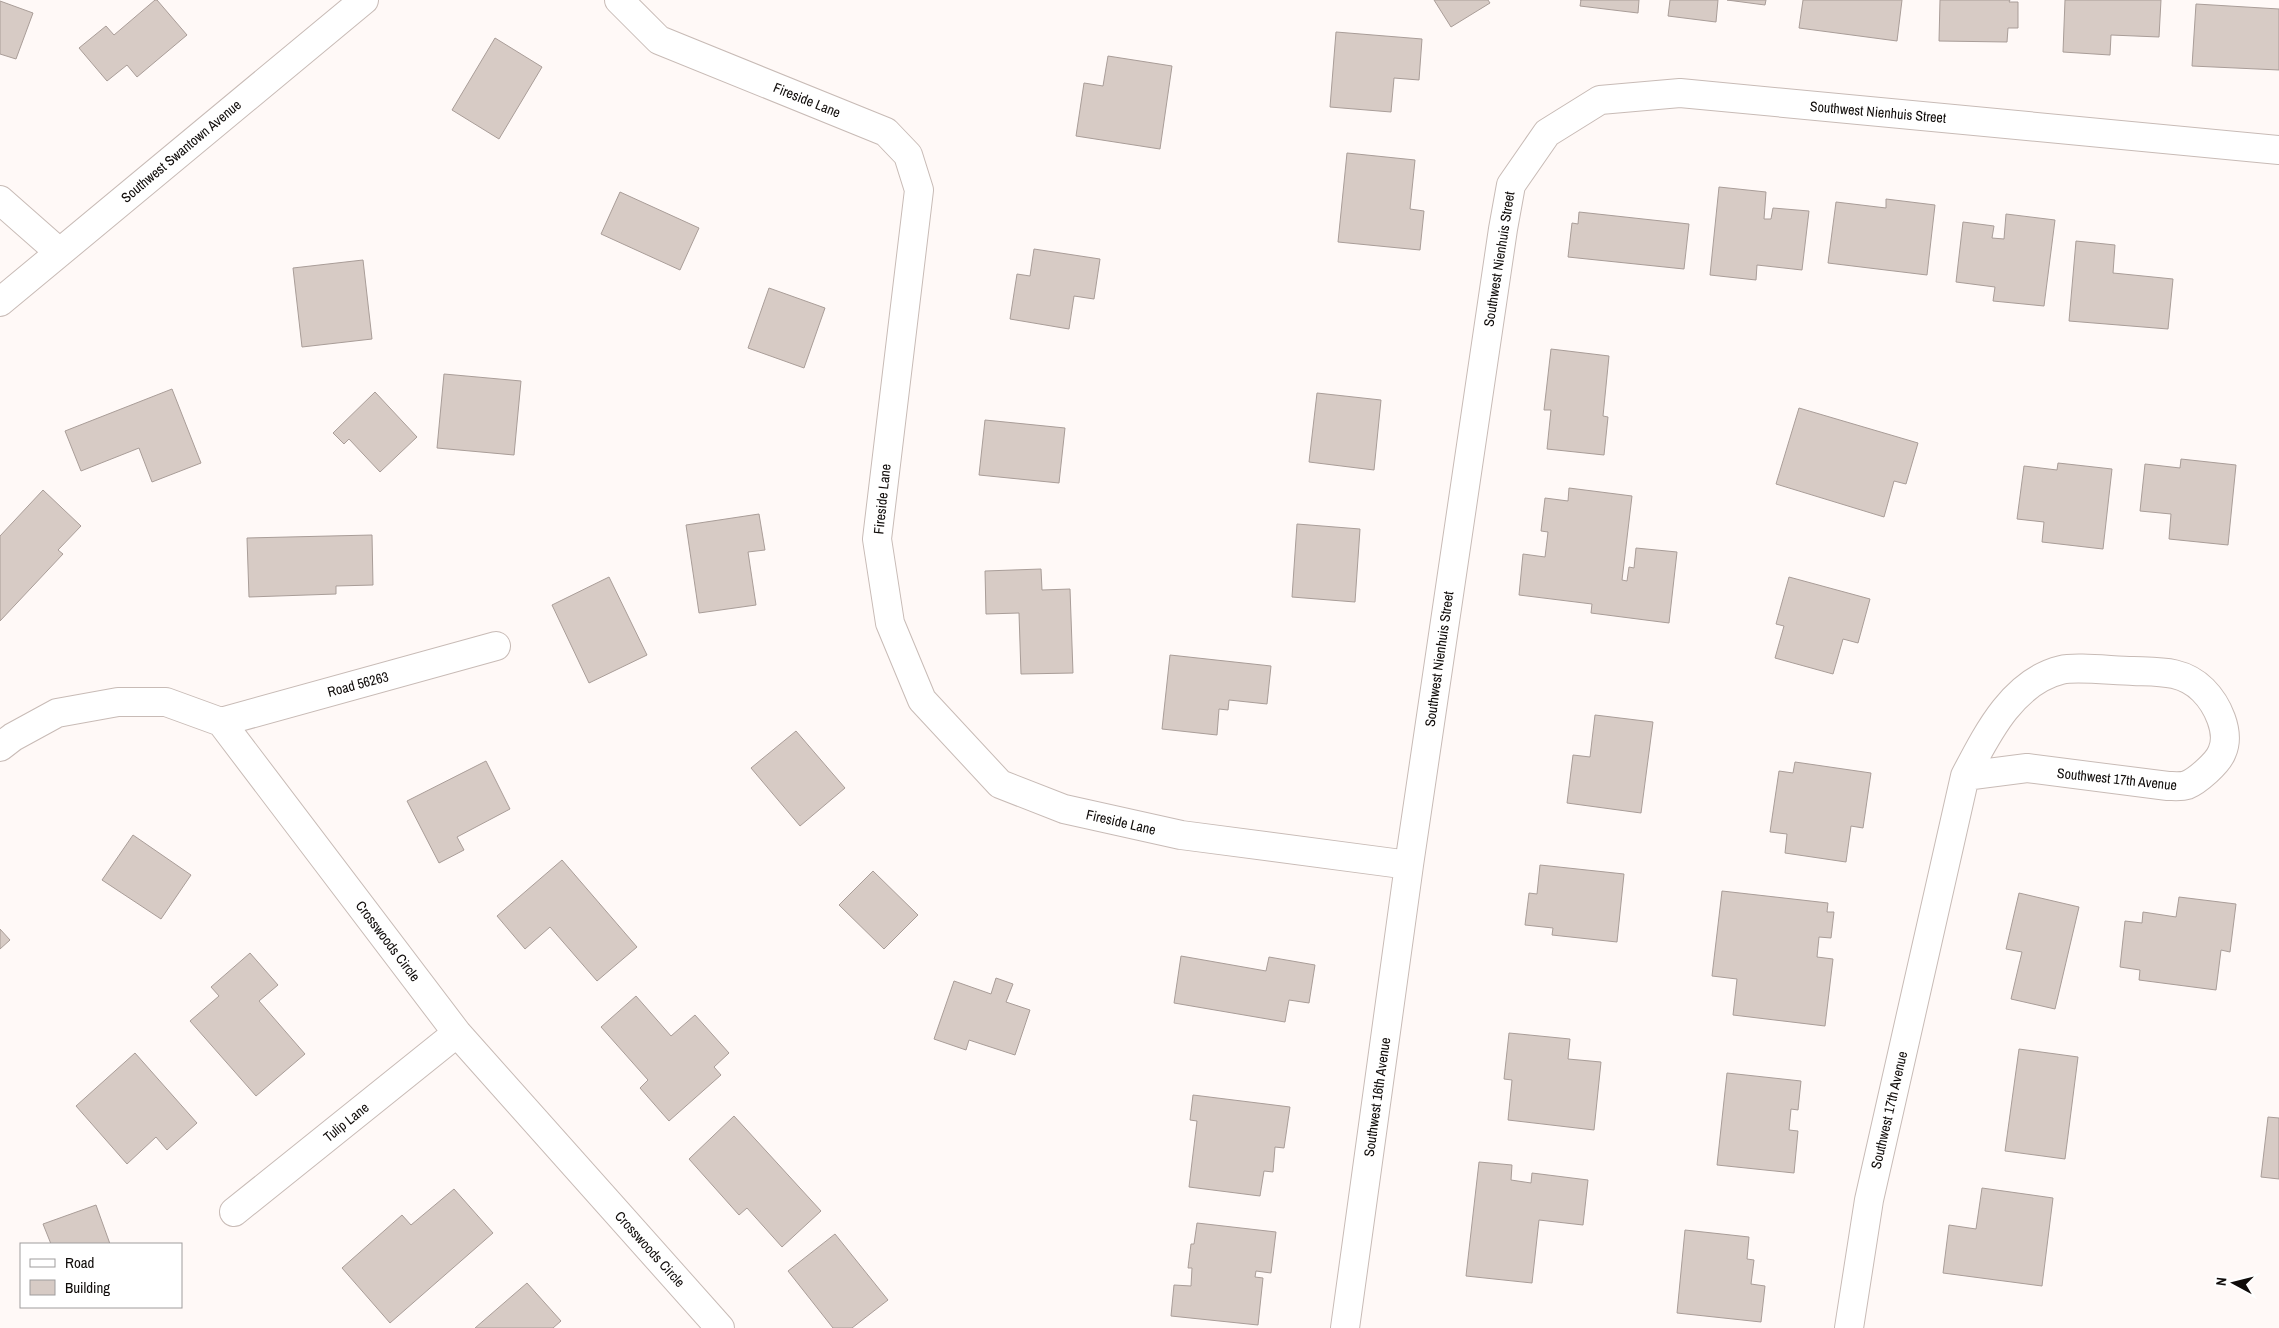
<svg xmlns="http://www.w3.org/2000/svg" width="2279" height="1328" font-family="'Archivo Narrow',sans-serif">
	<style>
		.building { fill: #d7cbc5; stroke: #a99d98 }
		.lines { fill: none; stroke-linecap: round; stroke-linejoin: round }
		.street-casing { stroke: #c8bbb6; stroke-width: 30 }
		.secondary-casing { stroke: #c8bbb6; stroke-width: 30 }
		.street { stroke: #fff; stroke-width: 28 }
		.secondary { stroke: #fff; stroke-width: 28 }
		.labels { text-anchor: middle; stroke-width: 4.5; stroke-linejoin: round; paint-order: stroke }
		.street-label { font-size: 14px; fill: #0f0b09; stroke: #fff }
	</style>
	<rect width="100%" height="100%" fill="#fff9f7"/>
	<path class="building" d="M155 0H157L187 35 137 77 127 65 107 81 79 48 106 26 114 35Z
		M1434 0H1488L1490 3 1451 27Z
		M1581 0H1580H1639L1638 13 1580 6Z
		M1670 0H1718L1716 22 1668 16Z
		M1727 0H1766L1765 5Z
		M1803 0H1902L1897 41 1799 28Z
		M1940 0H2010L2009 2H2018V28H2008L2007 42 1939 41Z
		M2065 0H2161L2159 37 2111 35 2110 55 2063 52Z
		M0 1 33 13 16 59 0 54Z
		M2196 4 2279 9V70L2192 66Z
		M1336 32 1422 39 1419 80 1394 78 1391 112 1330 107Z
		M495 38 542 67 499 139 452 110Z
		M1108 56 1172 66 1160 149 1076 136 1084 83 1103 86Z
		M1347 153 1415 160 1410 209 1424 211 1420 250 1338 242Z
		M1719 187 1766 192 1764 219H1771L1773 208 1809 211 1802 270 1757 265 1756 280 1710 275Z
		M620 192 699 228 680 270 601 234Z
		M1886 199 1935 205 1927 275 1828 263 1836 202 1886 208Z
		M1579 212 1689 224 1684 269 1568 257 1572 223 1578 224Z
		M2006 214 2055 220 2044 306 1993 301 1995 287 1956 282 1963 222 1994 226 1992 238 2004 239Z
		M2076 241 2115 245 2113 273 2173 279 2168 329 2069 321Z
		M1034 249 1100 259 1094 299 1074 296 1069 329 1010 319 1017 274 1030 276Z
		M363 260 372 339 302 347 293 268Z
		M769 288 825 308 804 368 748 348Z
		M1551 349 1609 356 1603 416 1608 417 1604 455 1547 449 1551 410H1544Z
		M444 374 521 381 514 455 437 448Z
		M172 389 201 463 152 482 139 448 81 471 65 431Z
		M375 392 417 437 380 472 349 439 344 444 333 433Z
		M1317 393 1381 400 1374 470 1309 462Z
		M1799 408 1918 443 1906 484 1894 481 1884 517 1776 484Z
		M985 420 1065 428 1059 483 979 475Z
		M2181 459 2236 465 2228 545 2169 539 2171 514 2140 511 2145 464 2180 468Z
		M2058 463 2112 469 2103 549 2042 542 2044 522 2017 519 2024 466 2057 470Z
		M1569 488 1632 496 1622 580 1627 581 1629 567 1634 568 1636 548 1677 552 1669 623 1591 613 1592 604 1519 595 1523 554 1545 557 1548 532 1541 531 1545 498 1568 501Z
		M43 490 81 526 58 550 63 554 0 621V536Z
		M759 514 765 550 748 552 756 605 699 613 686 525Z
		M1297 524 1360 529 1355 602 1292 597Z
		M372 535 373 585 336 586V594L249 597 247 538Z
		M1041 569 1042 590 1070 589 1073 673 1021 674 1019 613 986 614 985 571Z
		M609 577 647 655 589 683 552 605Z
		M1789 577 1870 599 1858 643 1843 639 1833 674 1775 658 1784 626 1776 624Z
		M1170 655 1271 666 1267 704 1229 700 1228 710 1219 709 1217 735 1162 729Z
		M1595 715 1653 722 1641 813 1567 803 1573 755 1590 757Z
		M796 731 845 788 800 826 751 768Z
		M486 761 510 809 457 837 464 850 439 863 407 801Z
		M1795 762 1871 773 1863 828 1851 826 1846 862 1785 853 1787 834 1770 832 1779 771 1793 773Z
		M133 835 191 875 161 919 102 880Z
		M562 860 637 947 597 981 550 927 525 949 497 916Z
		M1540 865 1624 874 1617 942 1552 935 1553 928 1525 925 1529 893 1537 894Z
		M873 871 918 915 884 949 839 905Z
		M1722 891 1828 903 1827 912H1834L1831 938 1819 937 1817 957 1833 959 1825 1026 1733 1015 1737 979 1712 976Z
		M2019 893 2079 907 2055 1009 2011 999 2022 952 2006 949Z
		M2179 897 2236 904 2230 952 2221 950 2216 990 2139 980 2140 970 2120 967 2125 921 2142 923 2143 912 2176 917Z
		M0 929 10 940 0 949Z
		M250 953 278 985 259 1001 305 1054 256 1096 190 1021 219 996 211 987Z
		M1181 956 1266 971 1269 957 1315 965 1309 1003 1289 1000 1285 1022 1174 1003Z
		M996 978 1013 984 1006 1002 1030 1010 1015 1055 969 1040 966 1050 934 1039 954 981 991 994Z
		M636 996 671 1036 695 1015 729 1053 714 1067 721 1075 669 1121 640 1088 648 1080 601 1027Z
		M1509 1033 1570 1039 1568 1059 1601 1062 1594 1130 1508 1120 1512 1080 1504 1079Z
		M2019 1049 2078 1057 2065 1159 2005 1151Z
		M135 1053 197 1123 167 1150 156 1137 127 1164 76 1106Z
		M1727 1073 1801 1081 1798 1110 1791 1109 1789 1130 1798 1131 1794 1173 1717 1165Z
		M1193 1095 1290 1107 1284 1148 1275 1147 1273 1172 1264 1171 1260 1196 1189 1187 1197 1121 1190 1120Z
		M734 1116 821 1211 782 1247 747 1208 739 1215 689 1159Z
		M2268 1117 2279 1118V1179L2261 1177Z
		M1479 1162 1512 1165 1511 1180 1531 1183 1532 1173 1588 1180 1583 1225 1539 1220 1532 1283 1466 1276Z
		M1982 1188 2053 1198 2042 1286 1943 1273 1949 1225 1976 1229Z
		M454 1189 493 1233 390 1323 342 1268 402 1215 411 1225Z
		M96 1205 110 1244H51L43 1224Z
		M1197 1223 1276 1232 1271 1273 1256 1271 1255 1277 1263 1278 1258 1325 1171 1316 1174 1285 1191 1286 1192 1268H1188L1191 1244H1194Z
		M1685 1230 1749 1237 1747 1259 1754 1260 1751 1284 1765 1286 1761 1322 1677 1313Z
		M835 1234 888 1300 852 1328H833L788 1271Z
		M527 1283 561 1321 553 1328H475Z"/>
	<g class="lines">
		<defs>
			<path id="street" d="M619 0 659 40 886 132 908 155 919 190 877 539 890 623 922 700 1000 784 1064 809 1181 835 1409 865
				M0 200 59 252
				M221 722 496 646
				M0 747 13 737 57 713 118 702H166L221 722 457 1033 720 1328
				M234 1212 457 1033
				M1345 1328 1409 865 1503 229 1511 185 1547 133 1600 100 1680 93 2279 150
				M1849 1328 1869 1200 1965 776C1986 736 2012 682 2061 670 2076 666 2115 671 2133 671 2159 672 2183 670 2203 690 2217 704 2231 732 2222 752 2218 763 2197 781 2187 785 2181 787 2173 786 2168 786L2027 768 1965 776"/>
			<path id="secondary" d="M0 302 364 0"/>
		</defs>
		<use href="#street" class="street-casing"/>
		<use href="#secondary" class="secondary-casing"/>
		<use href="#street" class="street"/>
		<use href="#secondary" class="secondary"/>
	</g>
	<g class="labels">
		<g class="street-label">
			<text transform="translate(807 100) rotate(22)" y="5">Fireside Lane</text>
			<text transform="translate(1878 112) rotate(5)" y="5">Southwest Nienhuis Street</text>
			<text transform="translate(181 151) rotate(-40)" y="5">Southwest Swantown Avenue</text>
			<text transform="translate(1499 259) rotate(-81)" y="5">Southwest Nienhuis Street</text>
			<text transform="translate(882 499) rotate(-84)" y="5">Fireside Lane</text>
			<text transform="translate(1439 659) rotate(-82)" y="5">Southwest Nienhuis Street</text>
			<text transform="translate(358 684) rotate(-15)" y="5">Road 56263</text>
			<text transform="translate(2117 779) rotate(6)" y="5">Southwest 17th Avenue</text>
			<text transform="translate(1121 822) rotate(13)" y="5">Fireside Lane</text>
			<text transform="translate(388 941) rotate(53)" y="5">Crosswoods Circle</text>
			<text transform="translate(1377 1097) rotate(-82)" y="5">Southwest 16th Avenue</text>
			<text transform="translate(1889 1110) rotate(-77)" y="5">Southwest 17th Avenue</text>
			<text transform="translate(346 1122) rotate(-39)" y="5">Tulip Lane</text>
			<text transform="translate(650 1249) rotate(48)" y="5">Crosswoods Circle</text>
		</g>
	</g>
	<rect x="20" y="1243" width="162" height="65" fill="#ffffff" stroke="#9f9d9d"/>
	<rect x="30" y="1259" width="25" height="8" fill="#ffffff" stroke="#9f9d9d"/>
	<text x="65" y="1268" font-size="15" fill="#0f0b09">Road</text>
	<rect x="30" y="1280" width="25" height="15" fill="#d7cbc5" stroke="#9f9d9d"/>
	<text x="65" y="1293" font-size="15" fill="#0f0b09">Building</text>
	<g transform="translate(2234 1283) rotate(277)" stroke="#ffffff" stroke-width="4" paint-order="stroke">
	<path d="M0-4L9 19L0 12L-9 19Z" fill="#0f0b09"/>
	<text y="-8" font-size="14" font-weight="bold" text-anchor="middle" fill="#0f0b09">N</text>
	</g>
</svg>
